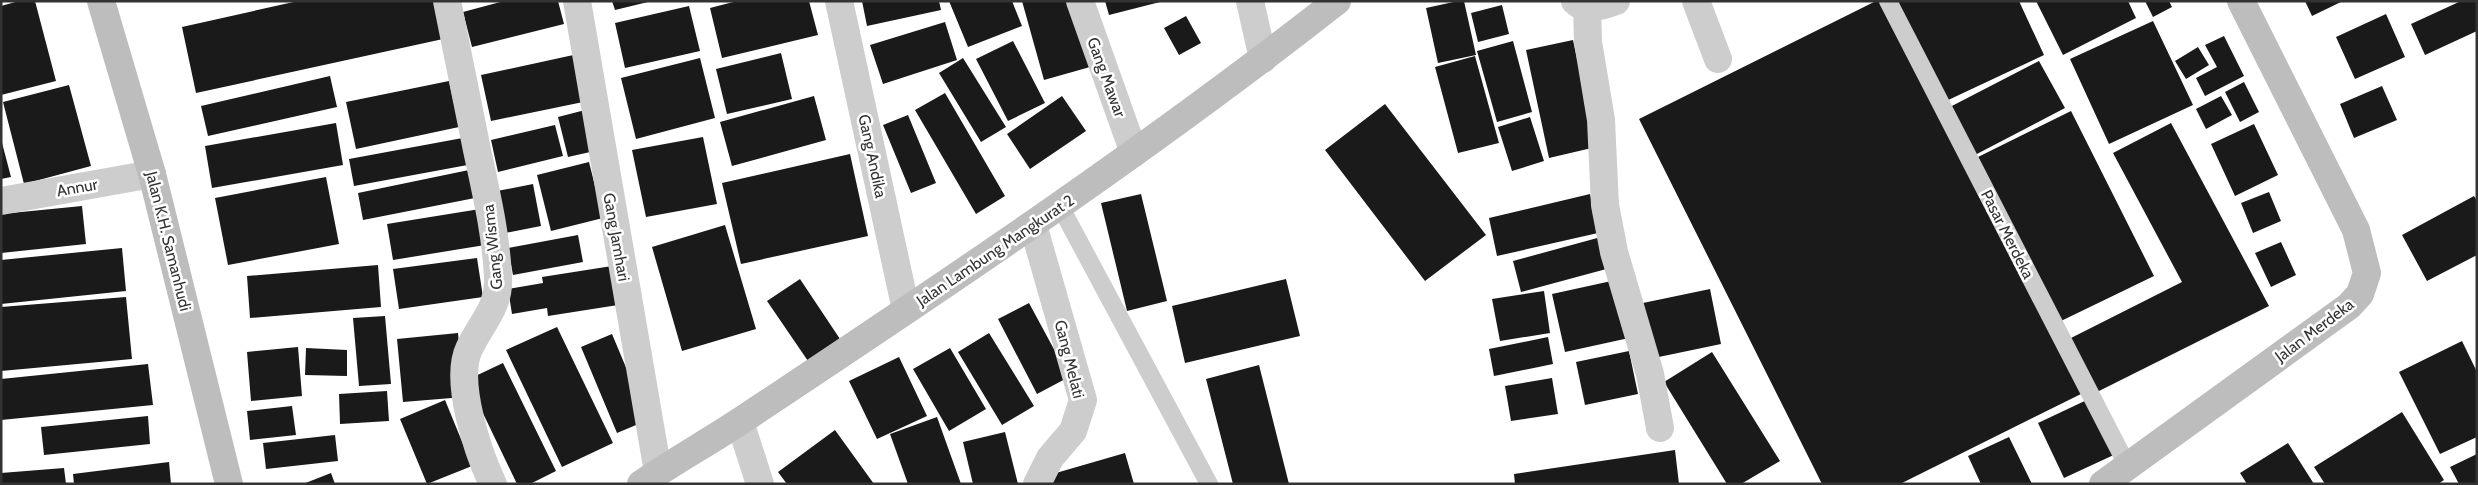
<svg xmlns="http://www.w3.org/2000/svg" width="2478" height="485" font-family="Cabin,sans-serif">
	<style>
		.building { fill: #1a1a1a }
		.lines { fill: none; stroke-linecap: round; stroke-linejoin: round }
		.lane { stroke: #cdcdcd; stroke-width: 18 }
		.street { stroke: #cdcdcd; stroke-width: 28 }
		.secondary { stroke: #bdbdbd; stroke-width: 28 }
		.labels { text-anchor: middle; stroke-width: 5; stroke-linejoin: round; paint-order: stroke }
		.street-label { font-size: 16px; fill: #333; stroke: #fff }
	</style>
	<rect width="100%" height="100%" fill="#fff"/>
	<path class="building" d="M19 1H35L56 81 1 95V6Z
		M298 1H434L443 39 196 93 182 27Z
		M504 1H558L564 24 472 47 463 12Z
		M612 1H648V2L615 10Z
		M737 1H809L818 35 722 58 710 8Z
		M862 1H939L941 10 867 26Z
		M949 1H1012L1022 26 968 47Z
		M1022 1H1071L1090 67 1044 80Z
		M1105 1H1160V2L1109 15Z
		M1458 1H1464L1476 55 1438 63 1426 8Z
		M1876 1H1884L2081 394 1900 484H1822L1639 119Z
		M1897 1H2019L2044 55 1944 102Z
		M2036 1H2128L2136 18 2063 55Z
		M2145 1H2169L2172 7 2153 17Z
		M2305 1H2343L2312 16Z
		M2461 1H2477V31L2425 55 2411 24Z
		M1502 5 1509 34 1478 42 1471 13Z
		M689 6 700 51 625 68 615 23Z
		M2386 14 2405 57 2355 79 2336 37Z
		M1186 16 1201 43 1179 55 1164 28Z
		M2153 21 2193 105 2109 144 2070 59Z
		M945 22 957 60 883 84 870 45Z
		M2224 36 2244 76 2205 96 2196 78 2217 67 2205 45Z
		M1573 40 1596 147 1549 158 1526 50Z
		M1013 41 1045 103 1008 121 976 59Z
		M1513 41 1532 112 1497 122 1477 51Z
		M2198 47 2209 65 2186 79 2175 61Z
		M781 53 792 99 727 114 716 69Z
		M578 54 588 101 491 121 481 75Z
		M1475 56 1499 143 1458 153 1435 67Z
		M700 58 715 118 636 139 621 78Z
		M963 58 1006 127 981 142 939 73Z
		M2039 61 2065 108 1973 156 1948 108Z
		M330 76 337 107 208 136 201 106Z
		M449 81 459 127 356 149 346 102Z
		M2244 82 2259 112 2240 122 2225 92Z
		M69 85 91 166 24 184 3 102Z
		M2382 86 2397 120 2354 138 2340 104Z
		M945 93 1005 196 976 214 915 110Z
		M814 96 826 140 732 166 720 122Z
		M1062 96 1086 131 1030 169 1007 134Z
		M2221 96 2232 115 2206 129 2196 109Z
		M1385 104 1486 235 1425 281 1325 150Z
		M589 109 599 150 568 157 558 117Z
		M2071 111 2154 276 2061 321 1978 157Z
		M908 115 936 183 911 193 883 125Z
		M1530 117 1544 161 1512 171 1498 127Z
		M336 123 343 165 212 188 205 146Z
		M2171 123 2269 306 2097 392 2069 339 2182 282 2113 153Z
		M2254 124 2278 175 2235 196 2211 144Z
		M555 125 563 156 498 172 491 140Z
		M468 137 473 164 354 186 349 159Z
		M703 137 717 204 646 217 632 150Z
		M1 139 11 177 1 179Z
		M850 154 868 236 741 264 722 183Z
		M589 162 603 218 551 231 537 175Z
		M469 170 475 198 363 220 358 193Z
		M326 177 339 244 228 265 215 198Z
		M533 184 541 226 500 234 492 192Z
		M2269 192 2281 221 2253 233 2241 203Z
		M1141 194 1167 301 1127 311 1101 203Z
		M1590 194 1598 233 1497 256 1489 218Z
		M2474 196 2477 201V255L2427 281 2402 235Z
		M82 206 86 244 1 253V214Z
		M480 209 485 245 393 260 387 224Z
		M725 225 756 329 682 351 652 247Z
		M578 235 583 262 513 275 508 248Z
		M1601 237 1610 268 1521 292 1513 261Z
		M2281 242 2296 275 2271 287 2255 253Z
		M122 248 126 291 1 304V260Z
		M477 258 483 297 399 309 393 269Z
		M378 265 381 307 250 318 247 276Z
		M612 266 618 305 548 316 547 308 512 314 508 289 543 283 542 277Z
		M800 279 840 339 808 361 767 301Z
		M1286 279 1300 336 1185 363 1172 306Z
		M1616 280 1629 338 1565 352 1552 294Z
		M1710 289 1721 344 1654 358 1643 303Z
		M1544 291 1550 333 1500 341 1492 299Z
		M126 297 132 359 1 371V307Z
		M1029 303 1069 377 1037 394 998 319Z
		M385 316 391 384 359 386 353 318Z
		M557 327 613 443 562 467 506 350Z
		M458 333 464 397 403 402 397 339Z
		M989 333 1034 406 1002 425 958 352Z
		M612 334 648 420 617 433 581 347Z
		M1548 337 1553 364 1494 376 1489 349Z
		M2462 341 2477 372V437L2440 454 2399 372Z
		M298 347 302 396 251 401 247 352Z
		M306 348 347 350V376L305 375Z
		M950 348 986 409 949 431 913 369Z
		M1629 351 1638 394 1585 405 1576 362Z
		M1712 352 1780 461 1741 484H1727L1664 382Z
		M899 357 927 416 877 439 849 381Z
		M503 363 556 471 530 484H517L467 380Z
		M148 364 153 405 1 420V379Z
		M1259 365 1289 484H1233L1206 379Z
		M1552 378 1558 414 1511 421 1505 386Z
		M387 391 389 421 340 424 339 394Z
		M2091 398 2118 453 2064 478 2038 423Z
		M445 400 472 466 427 484 400 419Z
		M292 406 296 435 250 440 247 411Z
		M2402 412 2444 480 2438 484H2325L2314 467Z
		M148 416 150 444 44 455 41 427Z
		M937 417 961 484H908L890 434Z
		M835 430 874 484H787L778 472Z
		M1005 432 1018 484H973L963 442Z
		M335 435 338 461 266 469 263 443Z
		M2009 437 2032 484H1981L1968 456Z
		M2288 443 2314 484H2247L2240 473Z
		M1675 450 1679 484H1515L1514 474Z
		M1125 453 1134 484H1052L1049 475Z
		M2477 454V484H2459L2450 467Z
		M169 462 171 484H74L73 474Z
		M64 468 66 484H1V473Z
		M331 473 335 484H303Z"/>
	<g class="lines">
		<path class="lane" d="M1888 1 2128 467
			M1060 206 1209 484"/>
		<path class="street" d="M447 1C457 51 467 100 477 150 486 192 496 234 498 277 500 307 481 323 469 349 454 381 478 453 493 484
			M577 1 658 472
			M839 1 906 310
			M1080 1 1134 153
			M1250 1 1263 59
			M1575 1C1586 12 1603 6 1616 1
			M1696 1 1718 59
			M1587 7 1588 42 1601 120 1605 205 1614 252 1650 374 1660 428
			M1 201 152 174
			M1033 225 1083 400 1073 431 1050 458 1037 484
			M740 422 760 484"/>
		<path class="secondary" d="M101 1 152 174 229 484
			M641 484C674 461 709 442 742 420 944 286 1146 151 1337 1
			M2103 484 2349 306 2360 294 2367 273 2356 230 2241 1"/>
	</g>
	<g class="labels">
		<g class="street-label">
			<text transform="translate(1107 77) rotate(70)" y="6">Gang Mawar</text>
			<text transform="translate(873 156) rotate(78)" y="6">Gang Andika</text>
			<text transform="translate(77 187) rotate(-10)" y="6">Annur</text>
			<text transform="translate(2008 234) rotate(63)" y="6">Pasar Merdeka</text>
			<text transform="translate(617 237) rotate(80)" y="6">Gang Jamhari</text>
			<text transform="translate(169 241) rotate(76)" y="6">Jalan K.H. Samanhudi</text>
			<text transform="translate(492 247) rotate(-96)" y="6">Gang Wisma</text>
			<text transform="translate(995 250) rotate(-34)" y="6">Jalan Lambung Mangkurat 2</text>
			<text transform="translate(2314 330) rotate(-37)" y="6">Jalan Merdeka</text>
			<text transform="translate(1070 359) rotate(76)" y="6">Gang Melati</text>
		</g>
	</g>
	<rect width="2478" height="485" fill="none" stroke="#333333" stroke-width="5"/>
</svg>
